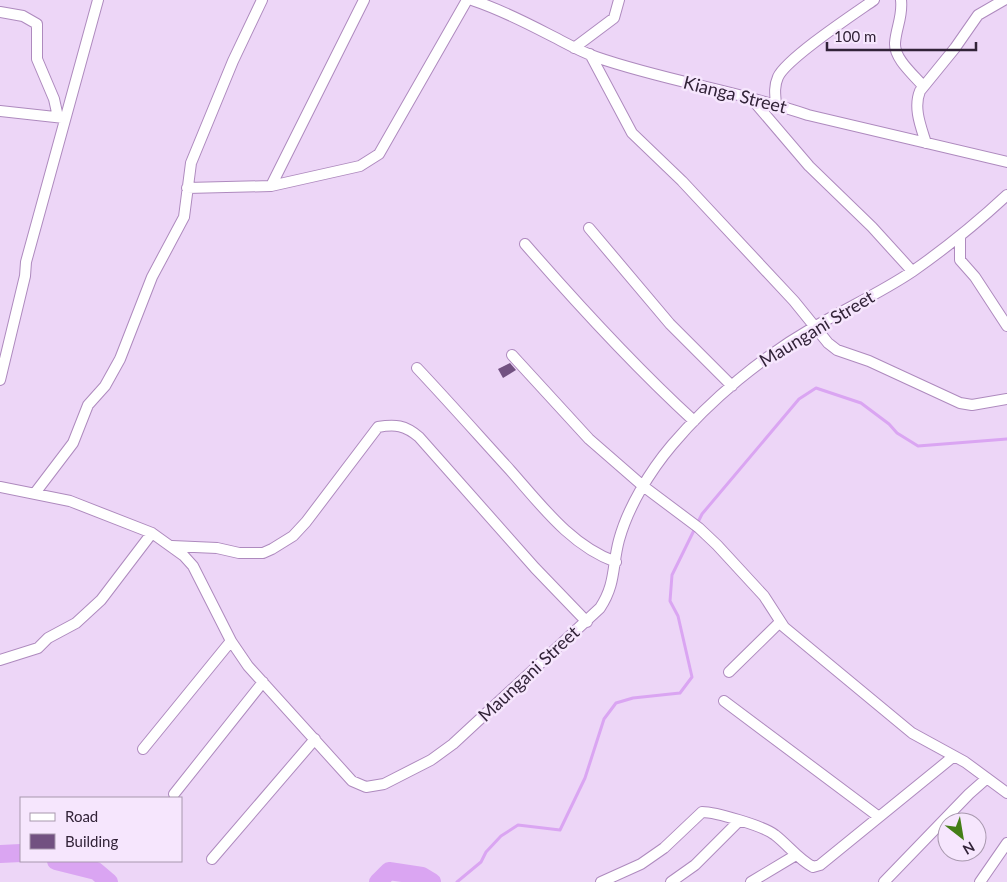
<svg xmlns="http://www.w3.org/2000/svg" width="1007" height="882" font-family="Lato,sans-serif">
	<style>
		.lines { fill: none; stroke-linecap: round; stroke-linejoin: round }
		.stream { stroke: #daa5f2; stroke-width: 3 }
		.river { stroke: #daa5f2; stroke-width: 18 }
		.building { fill: #725181 }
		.minor-casing { stroke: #ae8abe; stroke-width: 12 }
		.minor { stroke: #fff; stroke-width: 10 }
		.labels { text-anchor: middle; stroke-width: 5; stroke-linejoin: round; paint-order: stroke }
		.street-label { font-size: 18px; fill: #322338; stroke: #f6e6fd }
	</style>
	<rect width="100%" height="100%" fill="#edd6f7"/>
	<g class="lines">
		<path class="stream" d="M457 882 481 862 486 852 501 836 518 825 560 830 585 778 604 719 616 703 633 698 680 693 692 677 678 616 670 601 672 575 702 514 799 399 816 388 861 403 889 424 897 433 918 446 1007 439"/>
		<path class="river" d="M0 854 21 853
			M56 861 96 871 109 882
			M378 882 389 871 422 876 432 882"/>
	</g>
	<path class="building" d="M510 363 516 370 503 378 498 369Z"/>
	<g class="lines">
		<defs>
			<path id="minor" d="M472 0C499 9 523 21 548 34 564 42 579 51 596 57 665 81 738 91 808 115L1007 162
				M901 0C903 16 896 28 895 43 894 59 914 75 923 86
				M0 12 23 16 37 24V59L54 99 58 117
				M574 48 614 18 619 0
				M590 54 632 133 682 181 794 301 828 343 837 350 869 361 960 403 972 405 1007 399
				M751 98 809 166 872 227 912 271
				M776 104C775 94 774 86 778 77 787 58 854 14 874 0
				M0 111 64 118
				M926 143C921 127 913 108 920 91L955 48 978 15 1004 0
				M271 186 364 0
				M187 188 271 186 360 166 379 154 467 0
				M589 228 670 324 732 386
				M960 236V260L975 277 1007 326
				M525 244C579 306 634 366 694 421
				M512 355 589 439 643 486 699 528 717 545 764 596 784 627 912 733 965 762 1007 793
				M417 368C449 402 479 436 510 470 541 505 571 546 616 562
				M0 380 25 276 26 262 98 0
				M0 487 70 501 152 533 184 556 193 566 231 641 248 666 352 781 366 787 384 784 431 760 453 744 600 608C616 584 612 566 619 540 628 507 650 471 672 445 711 399 762 357 814 327 847 308 882 292 913 271 946 248 978 222 1007 195
				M35 493 73 443 88 405 105 386 120 359 152 277 184 217 191 163 233 61 262 0
				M172 546 217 548 239 553H263L272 549 293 536 306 522 378 427C395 424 405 425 419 437L535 568 587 622
				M0 660 38 648 48 638 76 623 101 600 152 533
				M729 672 780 622
				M724 701 879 817
				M143 749 231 641
				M174 794 263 682
				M212 859 315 739
				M601 882 641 864 664 848 702 812C715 812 764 826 775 835 788 845 798 859 813 867L820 865 954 756
				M671 882 695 865 739 821
				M751 882 796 855
				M884 882 969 794 986 779
				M980 882 1007 843"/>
		</defs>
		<use href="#minor" class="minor-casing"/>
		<use href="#minor" class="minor"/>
	</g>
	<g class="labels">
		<g class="street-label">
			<text transform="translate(735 95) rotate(14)" y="6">Kianga Street</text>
			<text transform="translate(817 329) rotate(-31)" y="6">Maungani Street</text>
			<text transform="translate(529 674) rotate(-43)" y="6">Maungani Street</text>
		</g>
	</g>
	<rect x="20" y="797" width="162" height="65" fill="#f6e6fd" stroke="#a898ae"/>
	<rect x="30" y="813" width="25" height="8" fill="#ffffff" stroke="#a898ae"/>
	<text x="65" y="822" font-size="15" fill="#322338">Road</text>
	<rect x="30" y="834" width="25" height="15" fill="#725181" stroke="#a898ae"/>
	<text x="65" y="847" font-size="15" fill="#322338">Building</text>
	<g transform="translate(962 837) rotate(149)"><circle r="24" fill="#f6e6fd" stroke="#a898ae"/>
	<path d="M0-4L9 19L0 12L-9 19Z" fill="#447e17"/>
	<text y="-8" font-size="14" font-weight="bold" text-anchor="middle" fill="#322338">N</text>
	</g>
	<path d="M827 42v8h149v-8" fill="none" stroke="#322338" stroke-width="2.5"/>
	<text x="834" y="42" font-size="15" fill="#322338" stroke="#f6e6fd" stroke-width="4" paint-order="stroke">100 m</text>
</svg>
